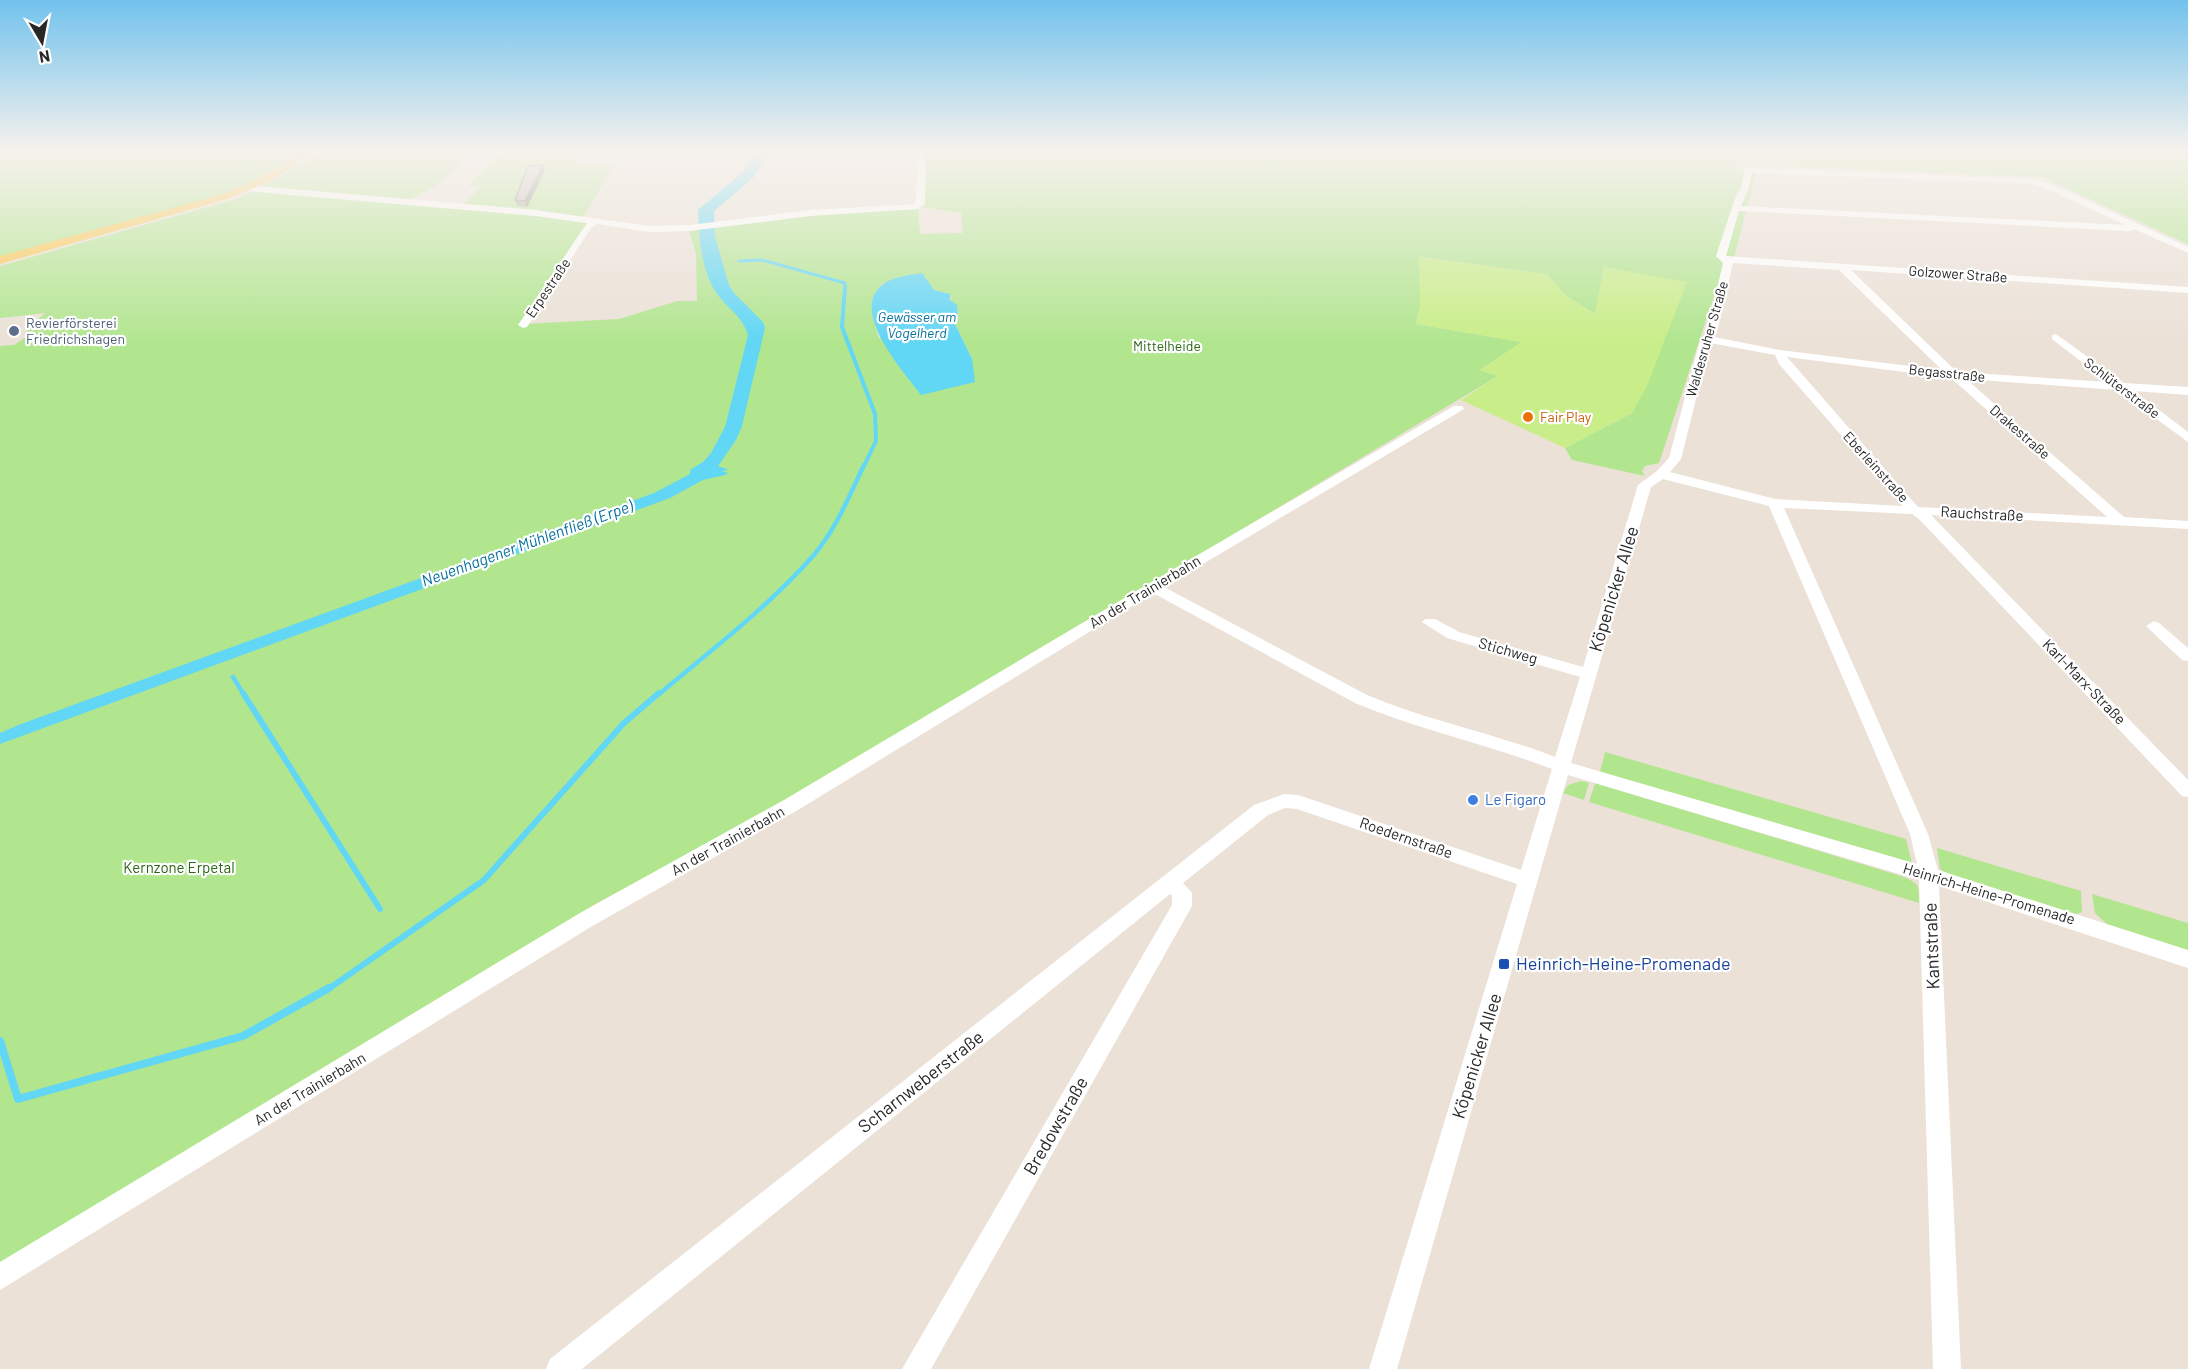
<svg xmlns="http://www.w3.org/2000/svg" width="2188" height="1369" font-family="Barlow,sans-serif">
	<style>
		.green { fill: #b1e68f; fill-rule: evenodd }
		.pitch { fill: #c9ee89 }
		.water { fill: #61d6f5 }
		.lines { fill: none; stroke-linecap: round; stroke-linejoin: round }
		.stream-far4 { stroke: #61d6f5; stroke-width: 3 }
		.stream-far3 { stroke: #61d6f5; stroke-width: 4 }
		.stream-far2 { stroke: #61d6f5; stroke-width: 4.5 }
		.stream-far1 { stroke: #61d6f5; stroke-width: 6 }
		.stream { stroke: #61d6f5; stroke-width: 8 }
		.river { fill: #61d6f5; fill-rule: evenodd }
		.minor { fill: #fff; fill-rule: evenodd }
		.major { fill: #f8c74e; fill-rule: evenodd }
		.wall { fill: #a7a19b }
		.shaded-wall { fill: #88837e }
		.building { fill: #c2bbb4; stroke: #88837e; stroke-width: 1.5 }
		.service-dot { fill: #5c6f8a; stroke: #fff; stroke-width: 2 }
		.food-dot { fill: #e8710a; stroke: #fff; stroke-width: 2 }
		.shop-dot { fill: #3f7fe0; stroke: #fff; stroke-width: 2 }
		.transit-dot { fill: #1a4fb4; stroke: #fff; stroke-width: 2 }
		.labels { text-anchor: middle; stroke-width: 4.5; stroke-linejoin: round; paint-order: stroke }
		.far-street-label { font-size: 14px; fill: #272727; stroke: #fff }
		.far-water-label { font-size: 14px; font-style: italic; fill: #05709c; stroke: #fff }
		.far-service-label { font-size: 14px; fill: #4e5e75; stroke: #fff; text-anchor: start }
		.far-park-label { font-size: 14px; fill: #2a6615; stroke: #fff }
		.far-food-label { font-size: 14px; fill: #c56008; stroke: #fff; text-anchor: start }
		.street-label { font-size: 15px; fill: #272727; stroke: #fff }
		.shop-label { font-size: 15px; fill: #366cbe; stroke: #fff; text-anchor: start }
		.park-label { font-size: 15px; fill: #2a6615; stroke: #fff }
		.water-label { font-size: 16px; font-style: italic; fill: #05709c; stroke: #fff }
		.near-street-label { font-size: 18px; fill: #272727; stroke: #fff }
		.near-transit-label { font-size: 18px; fill: #164399; stroke: #fff; text-anchor: start }
	</style>
	<rect width="100%" height="100%" fill="#ebe1d7"/>
	<path class="green" d="M0 151H308L233 192 0 259Z
		M322 151H474L436 186 404 202 536 216 591 224 523 324 619 319 677 301H697L696 254 689 231 826 214 918 209 920 234 963 233 961 213 922 207 925 151H2188V244L2042 177 1747 165 1729 167 1756 173 1726 288 1717 287 1659 463 1645 466 1642 471 1645 476 1572 460 1565 448 1632 413 1686 282 1604 268 1595 314 1565 295 1547 274 1420 257V307L1416 324 1522 342 1480 370 1498 376 790 800 597 903 0 1269V346L14 345 29 335 25 327 46 313 0 318V266L239 198 276 179ZM926 281 934 290 950 294 955 324 972 359 879 338C873 318 867 300 883 283Z
		M503 151H573L580 162 613 166 583 217 464 205 482 186H468Z
		M1605 752 1906 839 1912 863 1600 772Z
		M1581 781 1589 783 1584 800 1563 793 1568 785Z
		M1595 783 1901 876C1920 884 1919 884 1919 903L1589 802Z
		M1937 848 2081 891 2082 912 2071 916 1950 876 1940 869Z
		M2092 894 2188 923V953L2109 926 2095 913Z"/>
	<path class="pitch" d="M1419 257 1547 274 1565 295 1595 314 1604 267 1687 282 1647 386 1632 413 1565 448 1461 400 1498 376 1480 370 1522 342 1416 324 1420 307Z"/>
	<path class="water" d="M714 252 720 256 727 286 763 322 765 328 742 426 736 440 718 466 729 470 722 471 728 473 725 475 703 480 670 498 0 744V733L21 724 654 493 690 474V470L703 462 711 453 725 427 748 335C742 314 724 307 715 290 709 279 709 265 705 253Z
		M922 273 934 290 950 294V300L957 305 958 319 955 324 972 359 975 382 921 395C904 372 849 312 882 285 891 277 910 275 922 273Z"/>
	<g class="lines">
		<path class="stream-far4" d="M739 261 762 260 845 283V289"/>
		<path class="stream-far3" d="M845 287 842 327 875 414 876 441 864 466"/>
		<path class="stream-far2" d="M233 677 244 695
			M658 695C710 651 767 608 812 557 836 530 849 496 864 465"/>
		<path class="stream-far1" d="M243 693 380 909
			M327 990 484 880 624 723 659 693"/>
		<path class="stream" d="M0 1041 18 1099 243 1036 329 988"/>
		<path class="river" d="M757 151H771L753 178 714 211 715 237 729 285 733 291 730 295H718C701 273 699 237 698 210L743 172Z"/>
		<path class="minor" d="M915 151H923L926 169 925 204 917 209 809 216 689 231 649 232 597 224 591 228 527 327 523 328 518 325 587 223 536 216 246 191 242 188 246 185 536 210 649 226 689 225 809 210 915 204 918 169Z
			M1745 168 2029 179 2053 185 2188 247V253L2134 229 2130 231 1739 211 1726 256 2188 287V293L1851 270 1957 372 2108 382 2052 339V335L2056 334 2124 383 2188 387V395L2134 391 2188 432V442L2117 390 1966 379 2124 517 2188 521V529L1931 515 2188 780V797L2182 796 1919 519 1912 514 1784 508 1928 834 1938 870 2188 950V968L1939 886 1961 1369H1933L1919 880 1568 775 1397 1369H1369L1517 884 1297 809 1285 808 1268 815 1183 883 1192 893V906L931 1369H902L1172 905V896L1170 894 582 1369H546L550 1359 1254 805 1284 794 1298 795 1521 870 1552 769C1487 744 1419 730 1355 703L1153 593 798 810 594 925 0 1290V1262L580 913 784 800 1148 584 1454 406H1462L1464 409 1164 587 1367 695C1428 721 1494 733 1555 757L1580 677 1447 638 1422 622 1425 619H1435L1459 632 1583 667 1638 485 1657 471 1669 458 1699 344 1707 332 1723 263 1716 256 1735 198 1741 188ZM1752 173 2029 183 2047 189 2126 225 1741 206 1749 188ZM1733 263 1839 270 1942 370 1780 350 1714 337 1717 332ZM1710 343 1775 355 1779 364 1903 506 1775 499 1670 472 1681 459ZM1787 357 1951 378 2107 517 1918 507ZM1663 479 1769 506 1910 834 1917 864 1571 763 1651 487Z
			M2154 621 2159 623 2188 648V661L2182 660 2149 629 2146 626Z"/>
		<path class="major" d="M306 151H317L274 179 231 198 0 264V256L223 194 266 175Z"/>
	</g>
	<path class="wall" d="M545 170 527 207 517 206 515 200Z"/>
	<path class="shaded-wall" d="M543 165 545 170 527 207 525 201Z"/>
	<path class="building" d="M543 165 525 201 515 200 528 166Z"/>
	<linearGradient id="sky" x2="0" y2="1"><stop stop-color="#72c2ed"/><stop offset="0.44" stop-color="#f6f2ed"/><stop offset="1" stop-color="#f6f2ed" stop-opacity="0"/></linearGradient>
	<rect width="2188" height="342" fill="url(#sky)"/>
	<circle class="service-dot" cx="14" cy="331" r="6"/>
	<circle class="food-dot" cx="1528" cy="417" r="6"/>
	<circle class="shop-dot" cx="1473" cy="800" r="6"/>
	<rect class="transit-dot" x="1498" y="958" width="12" height="12" rx="3"/>
	<g class="labels">
		<g class="far-street-label">
			<text transform="translate(1958 274) rotate(4)" y="5">Golzower Straße</text>
			<text transform="translate(548 288) rotate(-56)" y="5">Erpestraße</text>
			<text transform="translate(1707 339) rotate(-74)" y="5">Waldesruher Straße</text>
			<text transform="translate(1947 373) rotate(6)" y="5">Begasstraße</text>
			<text transform="translate(2122 388) rotate(37)" y="5">Schlüterstraße</text>
			<text transform="translate(2020 432) rotate(41)" y="5">Drakestraße</text>
			<text transform="translate(1876 467) rotate(48)" y="5">Eberleinstraße</text>
		</g>
		<g class="far-water-label">
			<text x="917" y="322">Gewässer am<tspan x="917" dy="16">Vogelherd</tspan></text>
		</g>
		<g class="far-service-label">
			<text x="26" y="328">Revierförsterei<tspan x="26" dy="16">Friedrichshagen</tspan></text>
		</g>
		<g class="far-park-label">
			<text x="1167" y="351">Mittelheide</text>
		</g>
		<g class="far-food-label">
			<text x="1540" y="422">Fair Play</text>
		</g>
		<g class="street-label">
			<text transform="translate(1982 514) rotate(3)" y="5">Rauchstraße</text>
			<text transform="translate(1145 592) rotate(-31)" y="5">An der Trainierbahn</text>
			<text transform="translate(1508 651) rotate(16)" y="5">Stichweg</text>
			<text transform="translate(2084 682) rotate(46)" y="5">Karl-Marx-Straße</text>
			<text transform="translate(1406 838) rotate(19)" y="5">Roedernstraße</text>
			<text transform="translate(728 841) rotate(-29)" y="5">An der Trainierbahn</text>
			<text transform="translate(1989 894) rotate(17)" y="5">Heinrich-Heine-Promenade</text>
			<text transform="translate(310 1089) rotate(-31)" y="5">An der Trainierbahn</text>
		</g>
		<g class="shop-label">
			<text x="1485" y="805">Le Figaro</text>
		</g>
		<g class="park-label">
			<text x="179" y="873">Kernzone Erpetal</text>
		</g>
		<g class="water-label">
			<text transform="translate(527 543) rotate(-20)" y="6">Neuenhagener Mühlenfließ (Erpe)</text>
		</g>
		<g class="near-street-label">
			<text transform="translate(1614 589) rotate(-73)" y="6">Köpenicker Allee</text>
			<text transform="translate(1932 946) rotate(-92)" y="6">Kantstraße</text>
			<text transform="translate(1477 1056) rotate(-73)" y="6">Köpenicker Allee</text>
			<text transform="translate(921 1082) rotate(-38)" y="6">Scharnweberstraße</text>
			<text transform="translate(1056 1126) rotate(-60)" y="6">Bredowstraße</text>
		</g>
		<g class="near-transit-label">
			<text x="1516" y="970">Heinrich-Heine-Promenade</text>
		</g>
	</g>
	<g transform="translate(42 42) rotate(170)" stroke="#ffffff" stroke-width="4.5" paint-order="stroke">
	<path d="M0-4.5L10 22L0 15L-10 22Z" fill="#272727"/>
	<text y="-9" font-size="16" font-weight="bold" text-anchor="middle" fill="#272727">N</text>
	</g>
</svg>
